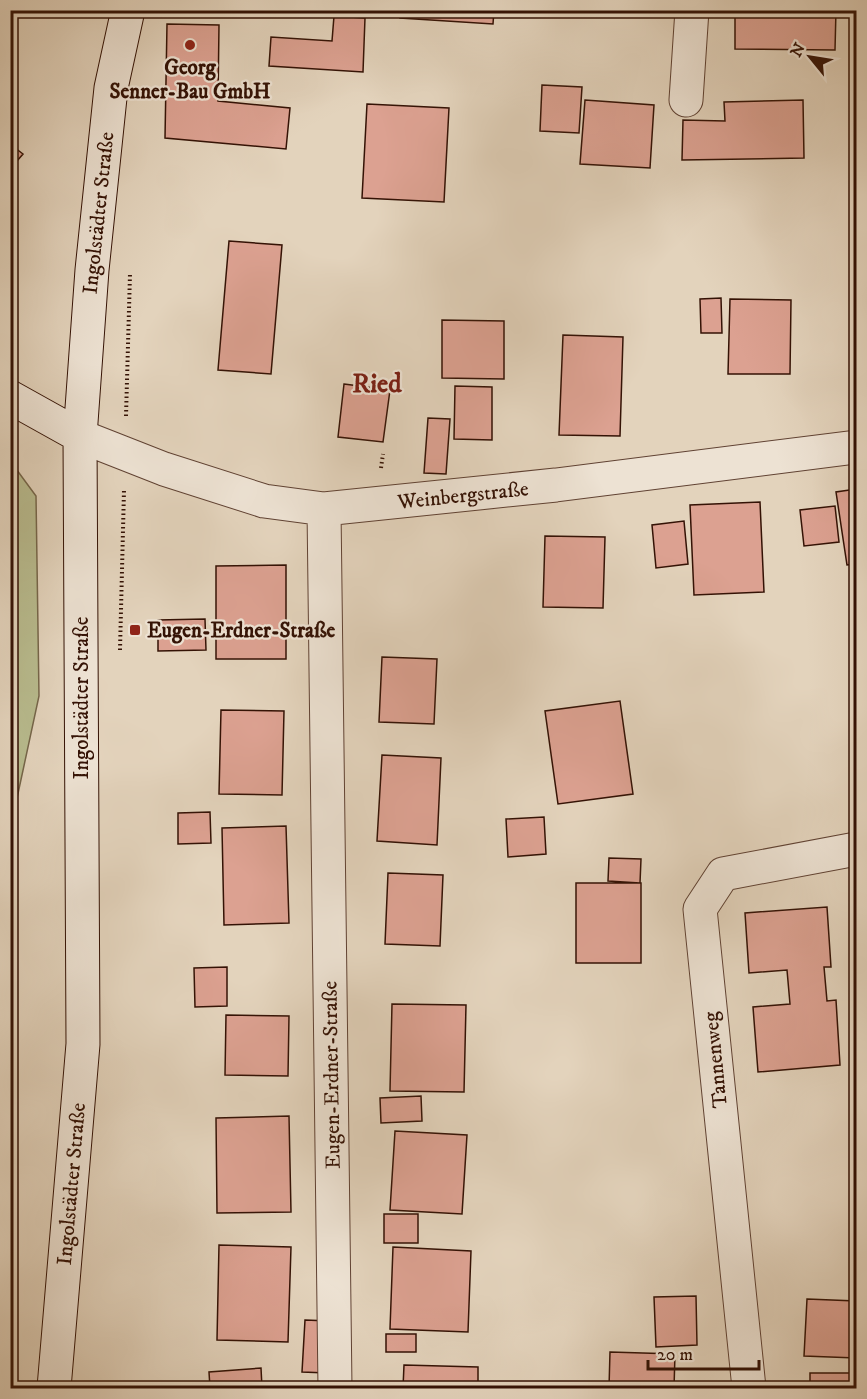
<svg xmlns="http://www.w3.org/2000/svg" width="867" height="1399" font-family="'IM FELL DW Pica',serif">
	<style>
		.green { fill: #b8bb8e; stroke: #76664a; stroke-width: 1.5 }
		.building { fill: #dca191; stroke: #341205; stroke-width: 1.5 }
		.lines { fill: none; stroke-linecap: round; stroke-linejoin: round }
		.minor-casing { stroke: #604233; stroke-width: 35 }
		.secondary-casing { stroke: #341205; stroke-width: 35 }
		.path { stroke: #341205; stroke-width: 4; stroke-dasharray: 1.5 3; stroke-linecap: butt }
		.minor { stroke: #ede2d3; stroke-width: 33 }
		.secondary { stroke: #ede2d3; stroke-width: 33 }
		.poi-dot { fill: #8f2418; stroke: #ede2d3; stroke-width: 2 }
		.labels { text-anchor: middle; stroke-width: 4.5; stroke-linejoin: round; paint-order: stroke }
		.poi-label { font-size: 21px; font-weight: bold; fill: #341205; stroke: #ede2d3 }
		.street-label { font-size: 21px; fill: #341205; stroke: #ede2d3 }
		.district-label { font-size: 27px; font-weight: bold; fill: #7a1f14; stroke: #ede2d3 }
	</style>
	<rect width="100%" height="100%" fill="#e3d3bc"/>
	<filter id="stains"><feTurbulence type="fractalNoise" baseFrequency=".00333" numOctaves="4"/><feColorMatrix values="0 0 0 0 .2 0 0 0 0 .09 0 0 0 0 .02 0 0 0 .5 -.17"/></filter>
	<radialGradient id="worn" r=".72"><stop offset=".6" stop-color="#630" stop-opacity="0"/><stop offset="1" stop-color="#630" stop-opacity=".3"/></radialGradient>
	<path class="green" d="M11 462 36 496 39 696 11 826Z"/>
	<path class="building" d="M285 10H360L359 13Z
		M362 10H400V16L361 13Z
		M400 10H494L493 24 400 18Z
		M735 10H836L835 50 735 49Z
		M334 16 365 18 363 72 269 66 271 37 332 41Z
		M167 24 219 25 218 101 290 108 286 149 165 138Z
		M542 85 582 87 579 133 540 131Z
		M585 100 654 105 650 168 580 164Z
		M803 100 804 158 682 160 683 120 725 121 724 102Z
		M367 104 449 108 444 202 362 198Z
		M10 144 23 154 10 169Z
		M229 241 282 245 271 374 218 370Z
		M721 298 722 333H701L700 299Z
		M730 299 791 300 790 374H728Z
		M442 320 504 321V379L442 378Z
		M563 335 623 337 620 436 559 435Z
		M344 384 390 390 383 442 338 437Z
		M455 386 492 387V440L454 439Z
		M428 418 450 419 446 474 424 473Z
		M856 489V564L847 565 836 492Z
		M760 502 764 592 694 595 690 505Z
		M835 506 839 542 804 546 800 510Z
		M684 521 688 564 656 568 652 525Z
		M545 536 605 537 603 608 543 607Z
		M286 565V659H216V566Z
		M205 619 206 650 158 651V620Z
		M382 657 437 659 434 724 379 722Z
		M620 701 633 794 558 804 545 711Z
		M221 710 284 711 282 795 219 794Z
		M382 755 441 758 437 845 377 841Z
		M210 812 211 843 178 844V813Z
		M544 817 546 854 508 857 506 819Z
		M286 826 289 923 224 925 222 828Z
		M609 858 641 859 640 883 608 881Z
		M388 873 443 875 440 946 385 944Z
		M576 883H641V963H576Z
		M827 907 831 967H824L827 1001 836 1000 840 1065 758 1072 753 1007 790 1004 787 970 749 973 745 913Z
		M227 967V1006L195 1007 194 968Z
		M392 1004 466 1005 464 1092 390 1091Z
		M226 1015 289 1016 288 1076 225 1075Z
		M10 1054H17L15 1098H10Z
		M421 1096 422 1121 381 1123 380 1098Z
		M289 1116 291 1212 217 1213 216 1118Z
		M395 1131 467 1135 462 1214 390 1210Z
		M384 1214H418V1243H384Z
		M219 1245 291 1247 288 1342 217 1340Z
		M393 1247 471 1251 468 1332 390 1329Z
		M696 1296 697 1345 656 1347 654 1297Z
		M807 1299 856 1301V1358L804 1356Z
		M305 1320 329 1321 327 1373 302 1372Z
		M386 1334H416V1352H386Z
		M610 1352 675 1354 674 1388H609Z
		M404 1365 478 1367V1388H403Z
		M261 1368 262 1388H210L209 1372Z
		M810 1373H856V1388H810Z"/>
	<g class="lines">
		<defs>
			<path id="minor" d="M686 100 692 10
				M80 436 164 469 264 501 324 509 556 485 856 447
				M324 509 335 1388
				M749 1388 700 909 723 874 856 849"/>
			<path id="secondary" d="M10 397 80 436
				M54 1388 83 1044 80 436 92 270 111 88 128 10"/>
		</defs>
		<use href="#minor" class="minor-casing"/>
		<use href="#secondary" class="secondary-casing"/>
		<path class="path" d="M126 416 130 274
			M381 468 383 454
			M120 650 124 490"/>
		<use href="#minor" class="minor"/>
		<use href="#secondary" class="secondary"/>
	</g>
	<g class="poi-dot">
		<circle cx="190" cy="45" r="6"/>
		<rect x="129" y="624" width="12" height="12" rx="3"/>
	</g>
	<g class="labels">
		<g class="poi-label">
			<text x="190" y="74">Georg<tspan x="190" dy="24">Senner-Bau GmbH</tspan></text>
			<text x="147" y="637" text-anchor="start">Eugen-Erdner-Straße</text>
		</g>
		<g class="street-label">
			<text transform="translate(98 213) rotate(-84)" y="7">Ingolstädter Straße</text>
			<text transform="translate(463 495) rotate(-6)" y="7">Weinbergstraße</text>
			<text transform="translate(81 698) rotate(-90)" y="7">Ingolstädter Straße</text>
			<text transform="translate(715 1060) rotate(-96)" y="7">Tannenweg</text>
			<text transform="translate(331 1075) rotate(-91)" y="7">Eugen-Erdner-Straße</text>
			<text transform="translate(71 1184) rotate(-85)" y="7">Ingolstädter Straße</text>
		</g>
		<g class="district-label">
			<text x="377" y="392">Ried</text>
		</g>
	</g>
	<rect width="867" height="1399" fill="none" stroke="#e3d3bc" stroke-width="36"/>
	<rect x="12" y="12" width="843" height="1375" fill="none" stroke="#341205" stroke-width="3"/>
	<rect x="18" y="18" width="831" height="1363" fill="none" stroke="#341205" stroke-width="1.5"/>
	<g transform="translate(810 57) rotate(300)" stroke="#ede2d3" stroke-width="4.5" paint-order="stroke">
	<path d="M0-4.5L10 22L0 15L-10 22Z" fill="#341205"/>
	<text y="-9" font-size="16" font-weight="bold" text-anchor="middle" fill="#341205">N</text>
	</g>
	<path d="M648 1360v9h111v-9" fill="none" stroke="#341205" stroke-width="3"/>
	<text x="657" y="1360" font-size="18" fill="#341205" stroke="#ede2d3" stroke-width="4.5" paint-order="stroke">20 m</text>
	<rect width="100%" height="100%" filter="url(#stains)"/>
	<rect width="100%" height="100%" fill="url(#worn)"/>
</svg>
